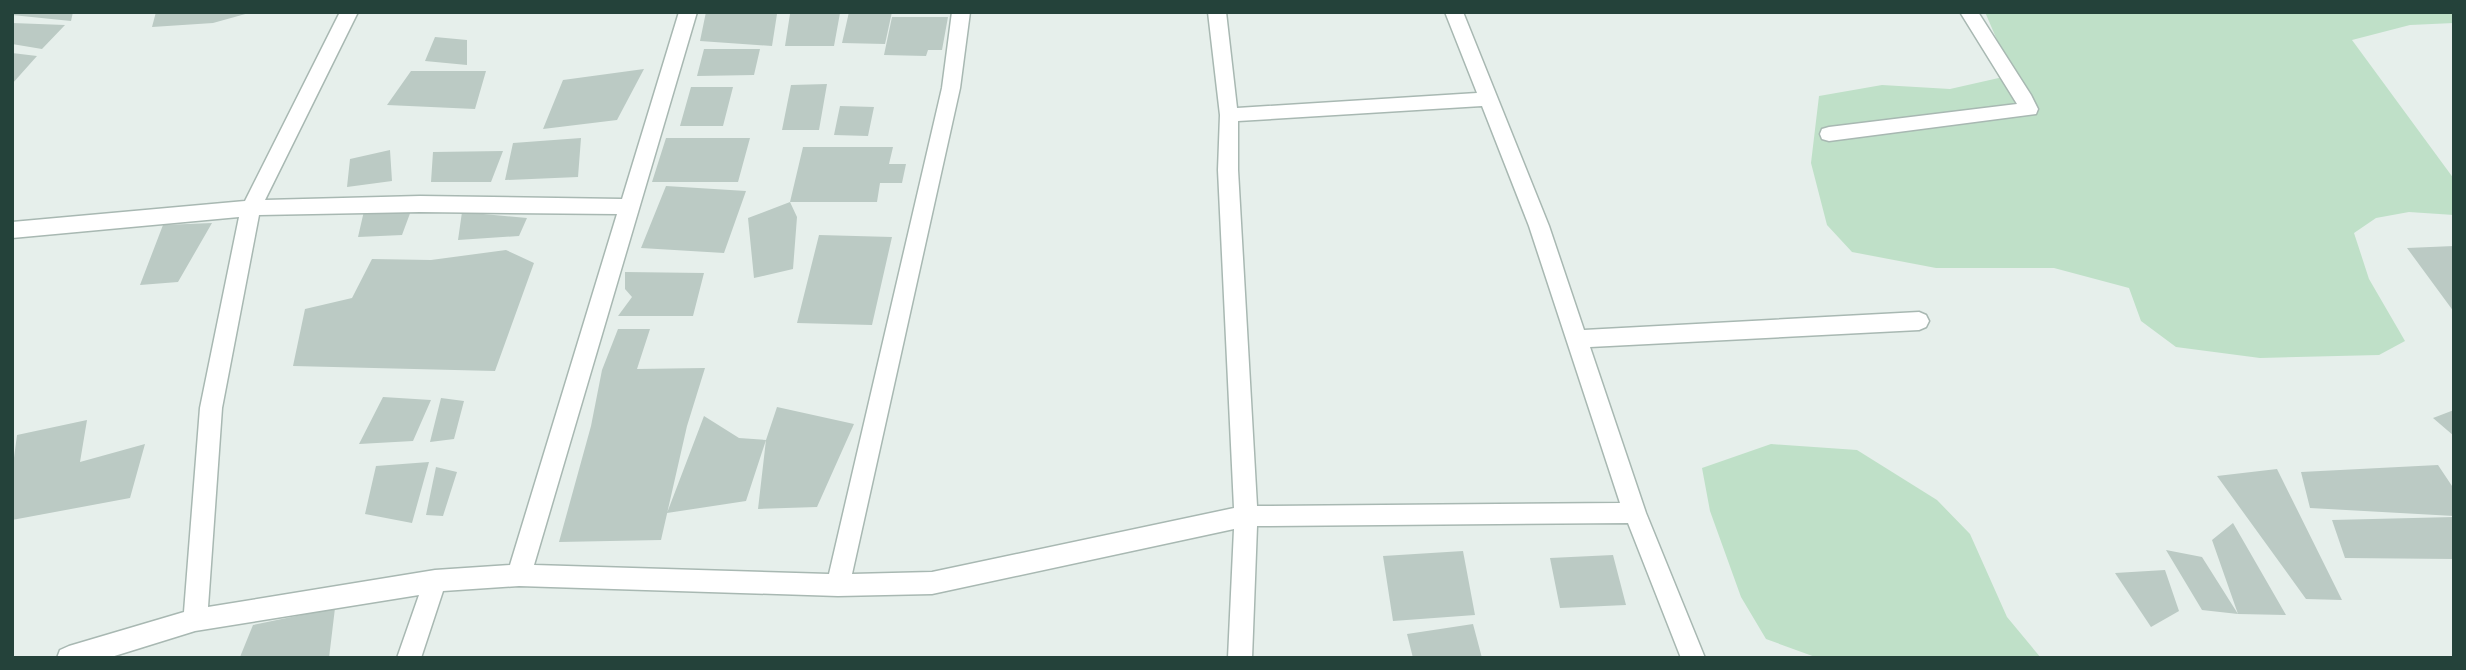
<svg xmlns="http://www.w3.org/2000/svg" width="2466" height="670" font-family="Arial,sans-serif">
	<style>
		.green { fill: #bfe0c8 }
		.building { fill: #bbcac4 }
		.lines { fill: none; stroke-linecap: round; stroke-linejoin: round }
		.minor-casing { stroke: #a8b8b2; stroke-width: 3 }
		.minor { fill: #fff; fill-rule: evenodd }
	</style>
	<rect width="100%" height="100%" fill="#e6efeb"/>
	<path class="green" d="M1985 12H2454V23L2410 25 2352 40 2454 179V215L2409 212 2376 218 2354 233 2369 279 2405 341 2379 355 2260 358 2176 347 2141 321 2129 288 2054 268H1936L1852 252 1827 225 1811 163 1819 96 1882 85 1950 89 2012 75Z
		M1771 444 1857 450 1937 500 1970 534 2007 617 2041 658H1818L1766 639 1741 597 1710 511 1702 468Z"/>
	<path class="building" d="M14 12H73L71 21 12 15Z
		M156 12H248L249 13 213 23 152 27Z
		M706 12 777 14 772 46 700 41Z
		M849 12H892L885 44 842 43Z
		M840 13 834 46H785L790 14Z
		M892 17H948L942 50H928L926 56 884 55Z
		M12 23 65 25 42 49 12 44Z
		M435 37 467 40V65L425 61Z
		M704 49H760L754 75 697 76Z
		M12 53 37 56 12 84Z
		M644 69 617 120 543 129 563 80Z
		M411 71H486L475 109 387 105Z
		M827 84 819 130H782L791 85Z
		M691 87H733L723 126H680Z
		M840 106 874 107 868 136 834 135Z
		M581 138 578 177 505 180 513 143Z
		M666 138H750L738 182H652Z
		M803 147H893L889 164H906L902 183H880L877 202H790Z
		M390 150 392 181 347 187 350 159Z
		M503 151 491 182H431L433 152Z
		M666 186 746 191 724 253 641 248Z
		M790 202 797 217 793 269 754 278 748 218Z
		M412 208 402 235 358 237 364 211Z
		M462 212 527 218 519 236 458 240Z
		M212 223 178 282 140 285 163 225Z
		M819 235 892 237 872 325 797 323Z
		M2454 246V312L2407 248Z
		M506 250 534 263 495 371 293 366 305 309 352 298 372 259 431 260Z
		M625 272 704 273 693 316H618L632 297 625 289Z
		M618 329H650L637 369 705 368 687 426 661 540 559 542 591 426 602 370Z
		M383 397 431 400 413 441 359 444Z
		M441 398 464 401 454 439 430 442Z
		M777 407 854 424 817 507 758 509 766 440 746 501 667 513 704 416 739 438 766 440Z
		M2454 410V436L2433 418Z
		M87 420 80 462 145 444 130 498 12 520V473L17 435Z
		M429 462 412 523 365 514 376 466Z
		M2438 465 2454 489V516L2310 508 2301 472Z
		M436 467 457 472 443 516 426 515Z
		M2277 469 2342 600 2306 599 2217 476Z
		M2454 517V559L2345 558 2332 520Z
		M2233 523 2286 615 2238 614 2202 610 2166 550 2202 557 2238 614 2212 540Z
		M1463 551 1475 615 1393 621 1383 556Z
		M1613 555 1626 605 1560 608 1550 558Z
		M2165 570 2179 611 2151 627 2115 573Z
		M335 608 329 658 240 657 253 625Z
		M1473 624 1482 658H1413L1407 634Z"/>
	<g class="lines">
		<defs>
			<path id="minor" d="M340 12H358L265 200 420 196 622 199 679 12H697L534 565 829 574 942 88 952 12H970L960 88 852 574 932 572 1234 508 1218 170 1220 115 1208 12H1226L1237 108 1477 93 1445 12H1463L1549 226 1584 330 1919 312 1926 315 1929 321 1926 327 1919 330 1590 347 1646 513 1705 658H1681L1628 523 1257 526 1252 658H1228L1234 529 932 594 838 596 519 586 443 591 421 658H397L419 595 195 631 108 658H57L60 650 69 646 184 612 200 408 239 217 12 238V222L245 201ZM1482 106 1529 226 1620 503 1257 506 1238 170V121ZM420 212 617 214 510 565 435 570 208 607 222 408 259 215Z
				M1960 12H1978L2031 95 2038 109 2036 114 1829 141 1822 139 1820 134 1822 129 1829 127 2017 104Z"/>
		</defs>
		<use href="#minor" class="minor-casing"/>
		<use href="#minor" class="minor"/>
	</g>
	<rect width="2466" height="670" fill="none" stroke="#24423a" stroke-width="28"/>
</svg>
